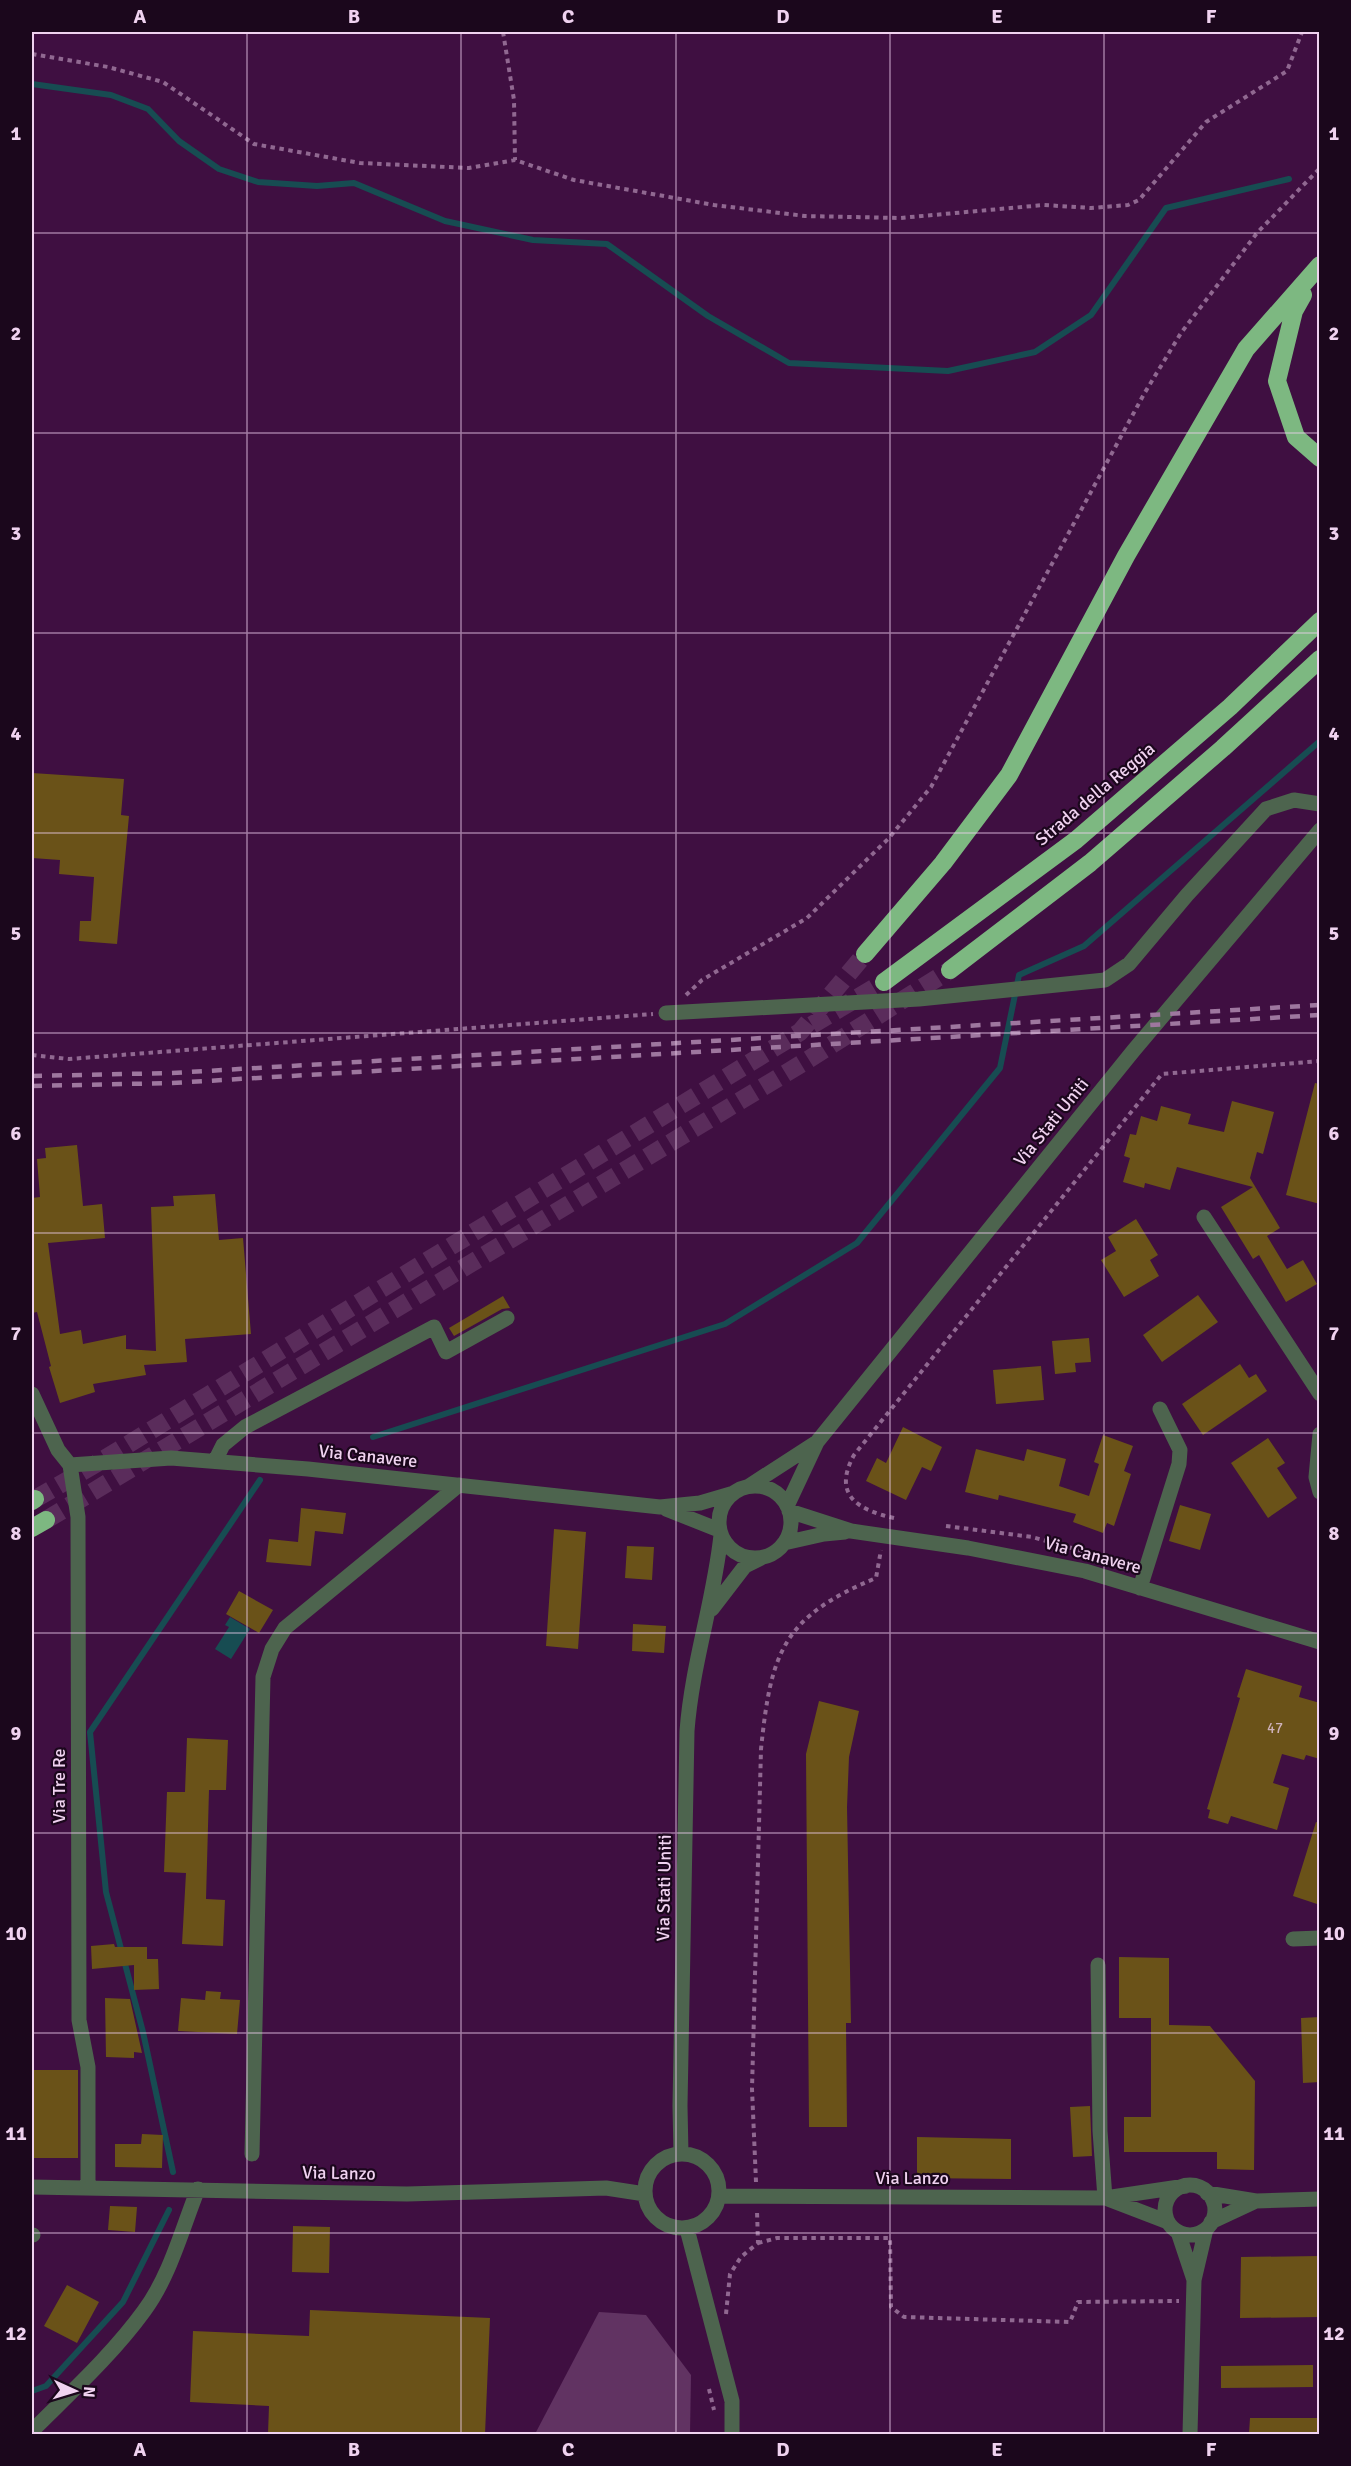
<svg xmlns="http://www.w3.org/2000/svg" width="1351" height="2466" font-family="Signika,sans-serif">
	<style>
		.green { fill: #613362 }
		.water { fill: #174c52 }
		.lines { fill: none; stroke-linecap: round; stroke-linejoin: round }
		.stream { stroke: #174c52; stroke-width: 6 }
		.building { fill: #6a5218 }
		.highway-tunnel { stroke: #5a2c5b; stroke-width: 18; stroke-dasharray: 18 9; stroke-linecap: butt }
		.path { stroke: #906891; stroke-width: 4; stroke-dasharray: 4.5 4.5; stroke-linecap: butt }
		.minor { stroke: #4d644e; stroke-width: 15 }
		.highway { stroke: #7db881; stroke-width: 18 }
		.rail { stroke: #9e779f; stroke-width: 4.5; stroke-dasharray: 10 10; stroke-linecap: butt }
		.grid { fill: none; stroke: #f0d2f0; stroke-width: 1.5; stroke-opacity: 0.55 }
		.labels { text-anchor: middle; stroke-width: 4.5; stroke-linejoin: round; paint-order: stroke }
		.number-label { font-size: 15px; fill: #ceb2ba }
		.street-label { font-size: 18px; fill: #f0d2f0; stroke: #1b071c }
		.neatline { fill: none; stroke: #f0d2f0; stroke-width: 2 }
		.grid-label { font-size: 20px; text-anchor: middle; font-weight: bold; fill: #f0d2f0 }
	</style>
	<rect width="100%" height="100%" fill="#3f0f41"/>
	<path class="green" d="M599 2312 646 2315 691 2375 690 2434H535Z"/>
	<path class="water" d="M230 1617 250 1629 231 1659 215 1649 229 1627 225 1625Z"/>
	<g class="lines">
		<path class="stream" d="M32 84 111 95 148 109 179 141 219 169 258 182 317 186 354 183 445 221 533 240 607 244 708 316 789 363 948 371 1035 352 1091 315 1166 208 1289 179
			M373 1437 725 1324 857 1243 1000 1068 1019 975 1084 946 1320 741
			M173 2172 143 2032 106 1892 90 1732 260 1480
			M32 2391 46 2386 123 2302 169 2210"/>
	</g>
	<path class="building" d="M32 773 124 779 121 815 129 816 117 944 79 941 80 921H91L94 877 59 874 60 860 32 858Z
		M1315 1083 1320 1084V1204L1286 1195Z
		M1232 1101 1274 1112 1263 1154 1257 1152 1250 1178 1280 1228 1267 1236 1287 1269 1303 1260 1317 1284 1286 1302 1259 1255 1253 1259 1221 1207 1253 1187 1177 1167 1170 1190 1145 1183 1144 1188 1123 1182 1130 1158 1124 1156 1130 1134 1136 1135 1141 1116 1157 1121 1161 1106 1191 1114 1188 1124 1224 1132Z
		M77 1145 83 1206 102 1204 105 1238 48 1243 60 1334 81 1330 83 1344 126 1335V1349L156 1351 151 1207 174 1206 173 1196 215 1194 219 1240 243 1238 251 1334 185 1339 187 1362 144 1365 146 1375 93 1384 95 1392 60 1403 49 1367 51 1366 37 1312 32 1313V1198L40 1197 37 1159 46 1158 45 1148Z
		M1136 1219 1158 1255 1150 1260 1159 1276 1124 1297 1101 1260 1116 1251 1108 1237Z
		M1198 1295 1218 1322 1162 1362 1143 1335Z
		M503 1296 510 1308 502 1309 454 1336 449 1328Z
		M1089 1338 1091 1362 1075 1363 1076 1372 1055 1374 1052 1341Z
		M1240 1364 1249 1378 1256 1374 1267 1391 1203 1435 1182 1404Z
		M1041 1366 1044 1400 996 1404 993 1370Z
		M903 1427 942 1447 931 1471 922 1467 906 1500 866 1481 877 1458 886 1463Z
		M1103 1435 1133 1446 1124 1471 1131 1474 1114 1526 1107 1523 1103 1533 1073 1522 1076 1514 999 1495 998 1500 965 1492 976 1449 1024 1461 1027 1449 1066 1459 1059 1486 1089 1496 1099 1464 1094 1462Z
		M1268 1438 1285 1463 1277 1468 1297 1498 1268 1518 1231 1463Z
		M1180 1505 1211 1514 1200 1550 1169 1541Z
		M301 1508 346 1513 343 1534 315 1531 311 1566 266 1562 269 1539 298 1542Z
		M554 1529 586 1532 578 1649 546 1646Z
		M627 1546 654 1547 652 1580 625 1578Z
		M239 1591 273 1610 259 1633 226 1614Z
		M633 1624 666 1626 664 1653 632 1651Z
		M1246 1669 1302 1686 1299 1697 1320 1703V1759L1306 1755 1304 1760 1282 1754 1273 1783 1289 1788 1277 1830 1231 1816 1228 1824 1208 1818 1210 1810 1207 1809 1240 1698 1237 1697Z
		M819 1701 859 1711 849 1757 847 1807 851 2023H846L847 2127H809L806 1754Z
		M187 1738 228 1740 226 1790H209L206 1899 225 1900 223 1946 182 1944 186 1873 164 1872 167 1792H185Z
		M1316 1822 1320 1823V1905L1293 1896Z
		M114 1944 115 1947H147V1959H158L159 1989 134 1990V1965L92 1969 91 1946Z
		M1119 1957 1169 1958V2025L1210 2026 1255 2081 1254 2170 1217 2169V2152H1124V2117H1151V2018H1119Z
		M206 1991 221 1992 220 1999 240 2000 237 2034 178 2031 181 1998 205 2000Z
		M105 1998 130 1999 142 2053 134 2052V2058L106 2057Z
		M1320 2017V2082L1303 2083 1301 2018Z
		M32 2070H78V2158H32Z
		M1090 2106 1092 2156 1073 2157 1070 2107Z
		M142 2134 163 2135 162 2168 115 2167V2144H141Z
		M917 2137 1011 2139V2179L917 2178Z
		M110 2206 137 2207 135 2232 108 2230Z
		M293 2226 330 2227 329 2273 292 2272Z
		M1320 2256V2317L1240 2318 1241 2257Z
		M67 2285 99 2302 77 2343 44 2326Z
		M310 2310 490 2318 485 2434H268L269 2406 190 2402 193 2331 309 2336Z
		M1313 2365V2387L1221 2388V2366Z
		M1250 2418H1320V2434H1249Z"/>
	<g class="lines">
		<path class="highway-tunnel" d="M812 1025 884 982
			M35 1499 101 1461 800 1032 865 954
			M46 1520 806 1061 950 970"/>
		<path class="path" d="M503 32 514 100 515 160
			M32 54 108 67 163 82 254 144 360 163 469 168 515 160 574 180 714 205 805 216 900 218 1044 205 1091 208 1128 205 1139 200 1206 122 1287 71 1302 32
			M686 995 702 980 807 918 889 838 931 787 1144 394 1181 333 1257 233 1320 168
			M32 1055 69 1059 653 1014
			M894 1518C858 1510 832 1495 854 1455L1162 1074 1320 1061
			M946 1526 1032 1537 1086 1552
			M756 2182 752 2089 761 1749C771 1653 782 1617 876 1578L881 1550
			M758 2243 777 2238H890L891 2307 904 2317 1070 2322 1078 2302 1179 2301
			M726 2314 730 2274 741 2257 758 2243 757 2211
			M709 2389 714 2410"/>
		<path class="minor" d="M666 1013 919 999 1105 980 1129 964 1187 895 1266 809 1294 800 1320 804
			M1204 1217 1320 1394
			M32 1394 58 1450 70 1465 78 1517 79 2020 88 2067V2188
			M1320 1434 1316 1477 1320 1492
			M215 1461 223 1445 245 1427 434 1327 446 1352 507 1318
			M70 1465 171 1458 308 1469 660 1507 700 1503 734 1493
			M749 1486 817 1442
			M719 1522a36 36 0 1 1 72 0a36 36 0 1 1-72 0Z
			M787 1506 817 1442 1134 1050 1320 830
			M666 1509 719 1530
			M789 1511 851 1531 968 1548 1085 1571 1320 1642
			M784 1543 824 1534 845 1532
			M1140 1588 1179 1464 1180 1450 1160 1409
			M712 1609 745 1566 761 1558
			M1293 1939 1320 1938
			M1098 1965 1100 2131 1105 2198
			M645 2191a37 37 0 1 1 74 0a37 37 0 1 1-74 0Z
			M252 2154 263 1677 272 1649 285 1628 459 1485
			M681 2154 680 2106 687 1731C692 1664 714 1601 721 1535
			M1165 2210a25 25 0 1 1 50 0a25 25 0 1 1-50 0Z
			M32 2187 407 2194 606 2188 645 2194
			M1207 2193 1256 2201 1320 2199
			M720 2196 1105 2198 1186 2186
			M1108 2199 1168 2222
			M1211 2222 1256 2201
			M687 2229 732 2401V2434
			M1178 2232 1194 2280
			M32 2235H33
			M32 2431C70 2393 112 2355 144 2311 170 2276 182 2229 198 2189
			M1190 2434 1194 2280 1206 2229"/>
		<path class="highway" d="M1303 295 1294 311 1277 381 1296 437 1320 458
			M865 954 943 863 1009 775 1126 556 1246 349 1320 265
			M950 970 1090 863 1223 748 1320 659
			M884 982 1076 840 1230 707 1320 621
			M32 1501 35 1499
			M32 1528 46 1520"/>
		<path class="rail" d="M32 1076 172 1073 1320 1005
			M32 1086 172 1083 1320 1015"/>
	</g>
	<path class="grid" d="M247 32V2434M461 32V2434M676 32V2434M890 32V2434M1104 32V2434M32 233H1320M32 433H1320M32 633H1320M32 833H1320M32 1033H1320M32 1233H1320M32 1433H1320M32 1633H1320M32 1833H1320M32 2033H1320M32 2233H1320"/>
	<g class="labels">
		<g class="number-label">
			<text x="1275" y="1733">47</text>
		</g>
		<g class="street-label">
			<text transform="translate(1095 794) rotate(-40)" y="6">Strada della Reggia</text>
			<text transform="translate(1051 1122) rotate(-51)" y="6">Via Stati Uniti</text>
			<text transform="translate(368 1456) rotate(6)" y="6">Via Canavere</text>
			<text transform="translate(1093 1555) rotate(15)" y="6">Via Canavere</text>
			<text transform="translate(59 1786) rotate(-90)" y="6">Via Tre Re</text>
			<text transform="translate(664 1888) rotate(-89)" y="6">Via Stati Uniti</text>
			<text transform="translate(339 2173) rotate(1)" y="6">Via Lanzo</text>
			<text x="912" y="2184">Via Lanzo</text>
		</g>
	</g>
	<rect width="1351" height="2466" fill="none" stroke="#1b071c" stroke-width="66"/>
	<g transform="translate(75 2391) rotate(94)" stroke="#1b071c" stroke-width="4.5" paint-order="stroke">
	<path d="M0-4.5L10 22L0 15L-10 22Z" fill="#f0d2f0"/>
	<text y="-9" font-size="16" font-weight="bold" text-anchor="middle" fill="#f0d2f0">N</text>
	</g>
	<rect x="33" y="33" width="1285" height="2400" class="neatline"/>
	<g class="grid-label">
		<text x="140" y="23">A</text>
		<text x="354" y="23">B</text>
		<text x="568" y="23">C</text>
		<text x="783" y="23">D</text>
		<text x="997" y="23">E</text>
		<text x="1211" y="23">F</text>
		<text x="16" y="140">1</text>
		<text x="1334" y="140">1</text>
		<text x="16" y="340">2</text>
		<text x="1334" y="340">2</text>
		<text x="16" y="540">3</text>
		<text x="1334" y="540">3</text>
		<text x="16" y="740">4</text>
		<text x="1334" y="740">4</text>
		<text x="16" y="940">5</text>
		<text x="1334" y="940">5</text>
		<text x="16" y="1140">6</text>
		<text x="1334" y="1140">6</text>
		<text x="16" y="1340">7</text>
		<text x="1334" y="1340">7</text>
		<text x="16" y="1540">8</text>
		<text x="1334" y="1540">8</text>
		<text x="16" y="1740">9</text>
		<text x="1334" y="1740">9</text>
		<text x="16" y="1940">10</text>
		<text x="1334" y="1940">10</text>
		<text x="16" y="2140">11</text>
		<text x="1334" y="2140">11</text>
		<text x="16" y="2340">12</text>
		<text x="1334" y="2340">12</text>
		<text x="140" y="2456">A</text>
		<text x="354" y="2456">B</text>
		<text x="568" y="2456">C</text>
		<text x="783" y="2456">D</text>
		<text x="997" y="2456">E</text>
		<text x="1211" y="2456">F</text>
	</g>
</svg>
